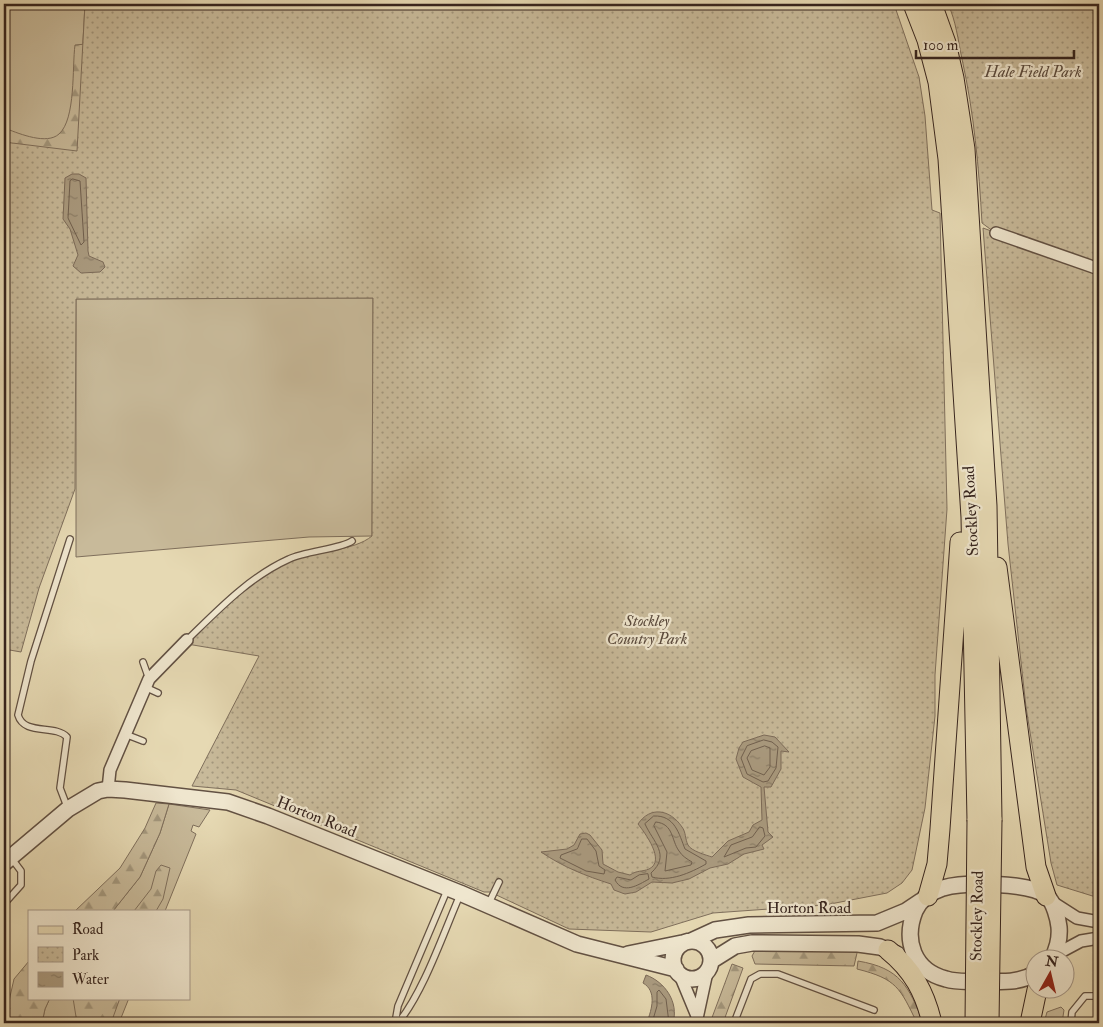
<svg xmlns="http://www.w3.org/2000/svg" width="1103" height="1027" font-family="'IM FELL Double Pica',serif">
	<style>
		.green { fill: #c8ba9a; stroke: #7f6f5c }
		.forest { fill: url(#forest-firs); stroke: #7f6f5c }
		.park { fill: url(#park-dots); stroke: #7f6f5c }
		.water { fill: url(#water-ripples); stroke: #7c6b59 }
		.lines { fill: none; stroke-linecap: round; stroke-linejoin: round }
		.shore { stroke: #70604f; stroke-width: 1 }
		.service-casing { stroke: #625143; stroke-width: 8 }
		.minor-casing { stroke: #625143; stroke-width: 14 }
		.tertiary-casing { stroke: #625143; stroke-width: 18 }
		.primary-casing { stroke: #36241e; stroke-width: 21 }
		.service { stroke: #efe6ce; stroke-width: 5.5 }
		.minor { stroke: #efe6ce; stroke-width: 11 }
		.tertiary { stroke: #efe6ce; stroke-width: 15 }
		.primary { stroke: #e6d9b3; stroke-width: 19 }
		.primary-bridge-casing { stroke: #36241e; stroke-width: 21; stroke-linecap: butt }
		.primary-bridge { stroke: #e6d9b3; stroke-width: 19 }
		.labels { text-anchor: middle; stroke-width: 4.5; stroke-linejoin: round; paint-order: stroke }
		.park-label { font-size: 16px; font-style: italic; fill: #5a4a3d; stroke: #efe6ce }
		.street-label { font-size: 16px; fill: #36241e; stroke: #efe6ce }
	</style>
	<defs>
		<pattern id="forest-firs" width="22" height="20" patternUnits="userSpaceOnUse" patternTransform="scale(1.25)"><rect width="22" height="20" fill="#c8ba9a"/><path d="M5 1l3.5 6h-7zM16 11l3.5 6h-7z" fill="#a3977d"/></pattern>
		<pattern id="park-dots" width="8" height="8" patternUnits="userSpaceOnUse" patternTransform="scale(1.25)"><rect width="8" height="8" fill="#c8ba9a"/><path d="M2 2h.1M6 6h.1" fill="none" stroke="#a3977d" stroke-width="1.8" stroke-linecap="round"/></pattern>
		<pattern id="water-ripples" width="26" height="14" patternUnits="userSpaceOnUse" patternTransform="scale(1.25)"><rect width="26" height="14" fill="#aa9b80"/><path d="M2 4q2-2 4 0t4 0M15 11q2-2 4 0t4 0" fill="none" stroke="#8b7e68"/></pattern>
	</defs>
	<rect width="100%" height="100%" fill="#e6d9b3"/>
	<filter id="stains"><feTurbulence type="fractalNoise" baseFrequency=".004" numOctaves="4"/><feColorMatrix values="0 0 0 0 .2 0 0 0 0 .09 0 0 0 0 .02 0 0 0 .5 -.17"/></filter>
	<radialGradient id="worn" r=".72"><stop offset=".6" stop-color="#630" stop-opacity="0"/><stop offset="1" stop-color="#630" stop-opacity=".3"/></radialGradient>
	<path class="green" d="M4 4H85L77 151 4 142Z
		M373 298 372 536 309 537 76 557V299Z
		M169 804 210 810 199 827 193 825 191 831 196 834 165 911H113L140 877 160 833Z
		M50 998H129L119 1023H42L45 1009Z"/>
	<path class="forest" d="M86 44 89 167 4 147V131L7 129C20 134 47 145 59 134 76 119 72 67 75 45Z
		M156 803 169 804 160 833 140 877 113 911H75L120 868 145 828Z
		M161 865 170 868 163 899 156 911H134L151 889 156 871Z
		M756 949 855 951 857 953 854 966 755 964 752 956Z
		M29 961V998H50L45 1009 42 1023H4L14 979Z
		M858 961C900 968 909 986 923 1023H917C900 988 897 979 857 969Z
		M732 964 743 968 723 1023H710Z
		M73 998H120L111 1023H77Z
		M1061 1007 1064 1010 1062 1023H1044L1047 1012Z"/>
	<path class="park" d="M85 4H894L919 77 925 116 932 210 940 213 947 509 935 675V716L925 808 912 870 902 883 887 893 825 905 713 913 651 932 569 929 490 892H484L236 790 192 786 259 656 187 644C219 613 250 577 292 561 316 551 354 551 372 536L373 298 76 299 75 489 39 588 21 652 4 649V142L77 151Z
		M948 4H1099V898L1057 885 1051 863 1026 707 1008 544 983 228 994 232 982 223C979 168 974 113 962 59 958 40 956 21 948 4Z"/>
	<path class="water" d="M72 174H79L86 178 88 251 89 256 103 262 105 267 100 272 81 273 73 266 78 255 70 229 63 219 65 178Z
		M764 735 775 737 789 752 781 751V769L771 787H764L768 832 773 837 762 845 764 849 744 854 728 864 710 868 689 879 672 883 652 882 636 892 625 894 614 890 611 884C586 876 563 867 541 852L567 849 574 845 580 834 586 833 590 835 602 850 603 864 618 872 630 875C637 870 642 872 649 869 666 861 645 833 638 824 650 806 670 809 682 827 686 832 685 839 688 845 691 851 706 855 712 857L728 841 749 832 753 825 762 820 761 787 743 777 736 759 739 748 743 742Z
		M646 975C665 982 679 1002 673 1023H644L647 1022C652 1009 657 991 643 983Z"/>
	<g class="lines">
		<path class="shore" d="M73 179 80 181 84 242 81 245 68 218 70 181Z
			M764 740 772 742 778 747 776 768 768 781 763 782 747 774 741 758 747 746Z
			M765 746 770 748V767L764 775 752 770 747 758 751 751Z
			M654 816C675 815 679 834 685 849L706 861V864C690 873 670 882 652 877L651 873C671 855 653 842 645 824Z
			M656 822C674 824 671 840 679 851 682 856 687 859 692 862L691 865 665 871 667 852 654 826Z
			M760 827 763 828 765 836 756 847 746 848 724 857 731 845 752 837Z
			M582 839H587L596 851 599 866 605 870 604 874 586 871 560 858 561 855 577 849Z
			M648 874 649 879C638 885 623 895 615 880L617 877 631 880 639 875Z
			M652 1023 657 1006V992L659 990 666 999 669 1023"/>
		<defs>
			<path id="service" d="M187 640C218 610 249 577 289 559 305 551 341 549 352 541
				M143 662 149 679
				M145 687 158 693
				M125 734 143 741
				M68 809 60 788 67 737C55 724 24 736 18 715L31 661 70 539
				M4 904 21 885V871L12 859
				M488 905 499 882
				M1099 996H1085L1072 1012 1071 1022H1099
				M395 1023 398 1006 448 888
				M398 1023C424 991 443 934 460 895
				M734 1023 751 979 760 974H778L874 1010"/>
			<path id="minor" d="M996 233 1099 269
				M108 789 110 770 149 679 187 640
				M1052 902 1077 918 1099 922
				M1053 956 1081 941 1099 938
				M680 975 697 1016
				M696 1023 707 972"/>
			<path id="tertiary" d="M4 863 68 809 98 791 108 789 125 790 228 802 268 816 460 893 577 944 676 969
				M673 960a19 19 0 1 1 38 0a19 19 0 1 1-38 0Z
				M691 941 715 930 749 925 877 923 906 911 921 901
				M628 954 682 943
				M711 961 735 946 752 943 858 944 880 947 897 954
				M1036 973C1020 983 1002 982 984 981 972 981 959 983 946 979 914 971 903 941 915 911 920 900 931 892 943 888 964 882 1030 882 1047 896 1054 903 1058 918 1059 927 1060 938 1057 951 1051 960"/>
			<path id="primary" d="M913 4 927 40 938 82 948 159 971 517 977 820
				M932 4 946 43 954 78 965 149 987 506 992 820
				M997 567 1036 867 1046 896
				M928 896 937 864 940 829 960 542
				M888 950C913 970 925 993 932 1023
				M1030 1023 1037 990"/>
		</defs>
		<use href="#service" class="service-casing"/>
		<use href="#minor" class="minor-casing"/>
		<use href="#tertiary" class="tertiary-casing"/>
		<use href="#primary" class="primary-casing"/>
		<use href="#service" class="service"/>
		<use href="#minor" class="minor"/>
		<use href="#tertiary" class="tertiary"/>
		<use href="#primary" class="primary"/>
		<defs>
			<path id="primary-bridge" d="M975 1023 977 820
				M989 1023 992 820"/>
		</defs>
		<use href="#primary-bridge" class="primary-bridge-casing"/>
		<use href="#primary-bridge" class="primary-bridge"/>
	</g>
	<g class="labels">
		<g class="park-label">
			<text x="1033" y="77">Hale Field Park</text>
			<text x="647" y="626">Stockley<tspan x="647" dy="18">Country Park</tspan></text>
		</g>
		<g class="street-label">
			<text transform="translate(970 511) rotate(-93)" y="6">Stockley Road</text>
			<text transform="translate(317 816) rotate(22)" y="6">Horton Road</text>
			<text x="809" y="913">Horton Road</text>
			<text transform="translate(976 916) rotate(-89)" y="6">Stockley Road</text>
		</g>
	</g>
	<rect width="1103" height="1027" fill="none" stroke="#e6d9b3" stroke-width="20"/>
	<rect x="5" y="5" width="1093" height="1017" fill="none" stroke="#36241e" stroke-width="2.5"/>
	<rect x="10" y="10" width="1083" height="1007" fill="none" stroke="#36241e"/>
	<rect x="28" y="910" width="162" height="90" fill="#efe6ce" stroke="#a59888"/>
	<rect x="38" y="926" width="25" height="8" fill="#e6d9b3" stroke="#a59888"/>
	<text x="72" y="934" font-size="15" fill="#36241e">Road</text>
	<rect x="38" y="947" width="25" height="15" fill="url(#park-dots)" stroke="#a59888"/>
	<text x="72" y="960" font-size="15" fill="#36241e">Park</text>
	<rect x="38" y="972" width="25" height="15" fill="url(#water-ripples)" stroke="#a59888"/>
	<text x="72" y="984" font-size="15" fill="#36241e">Water</text>
	<g transform="translate(1050 974) rotate(8)"><circle r="24" fill="#efe6ce" stroke="#a59888"/>
	<path d="M0-4L9 19L0 12L-9 19Z" fill="#8f2418"/>
	<text y="-8" font-size="14" font-weight="bold" text-anchor="middle" fill="#36241e">N</text>
	</g>
	<path d="M916 50v8h158v-8" fill="none" stroke="#36241e" stroke-width="2.5"/>
	<text x="923" y="50" font-size="15" fill="#36241e" stroke="#efe6ce" stroke-width="4" paint-order="stroke">100 m</text>
	<rect width="100%" height="100%" filter="url(#stains)"/>
	<rect width="100%" height="100%" fill="url(#worn)"/>
</svg>
